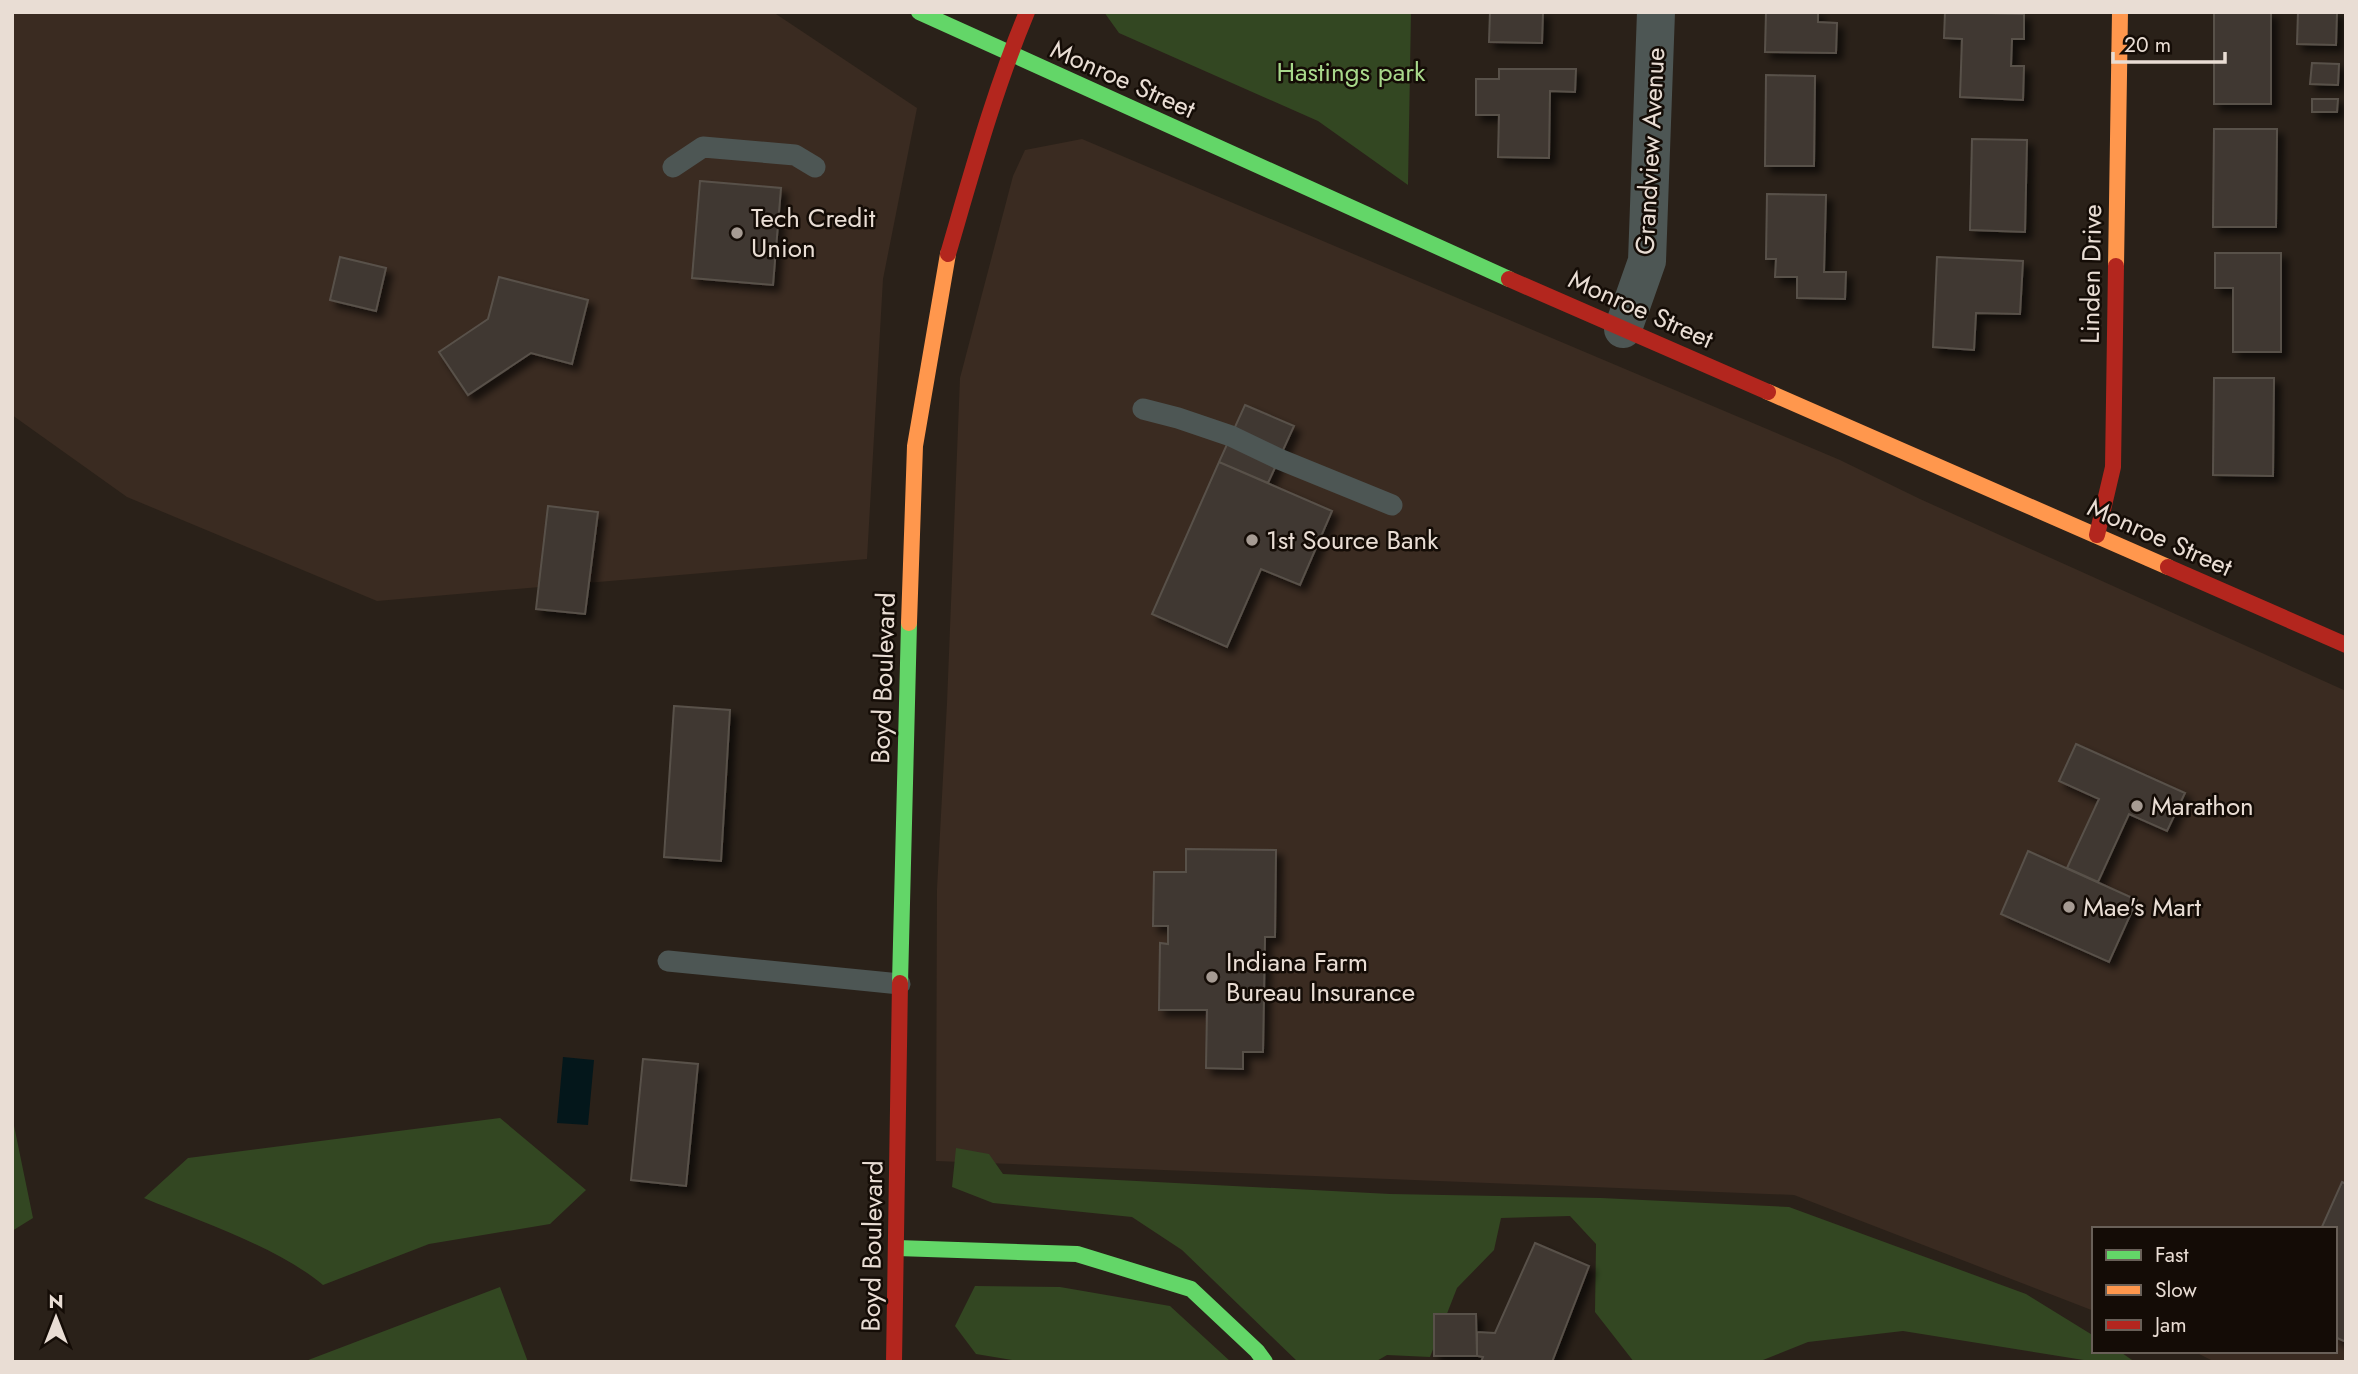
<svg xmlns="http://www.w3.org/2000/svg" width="2358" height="1374" font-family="Jost,sans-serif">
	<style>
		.commercial { fill: #3a2b21 }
		.green { fill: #334722 }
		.water { fill: #04171b }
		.building { fill: #3f3831; stroke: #59514a; stroke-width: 2; filter: url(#shadow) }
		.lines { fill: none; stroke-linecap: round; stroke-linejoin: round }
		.lane { stroke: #4d5654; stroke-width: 21 }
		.street { stroke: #4d5654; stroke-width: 38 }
		.fast { stroke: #63d668; stroke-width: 16 }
		.slow { stroke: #ff974d; stroke-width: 16 }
		.jam { stroke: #b3261e; stroke-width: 16 }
		.poi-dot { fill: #a69b93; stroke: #140c06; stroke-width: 2.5 }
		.labels { text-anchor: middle; stroke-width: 5; stroke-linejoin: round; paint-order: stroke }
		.park-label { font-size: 26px; fill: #a8d88b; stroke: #140c06 }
		.street-label { font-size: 26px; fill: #e9ddd4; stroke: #140c06 }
		.poi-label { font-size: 26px; fill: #e9ddd4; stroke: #140c06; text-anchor: start }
	</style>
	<defs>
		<filter id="shadow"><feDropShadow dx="6" dy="6" stdDeviation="3.5" flood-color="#0009"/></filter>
	</defs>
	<rect width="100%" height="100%" fill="#2a2119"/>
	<path class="commercial" d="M12 12H773L917 108 883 279 867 559 377 601 127 497 12 415Z
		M1082 139 1840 460 1920 499 2346 691V1362H2215L2193 1351H2335V1229H2094V1311L1794 1195 936 1161 937 889 947 703 960 378 1013 176 1025 150Z"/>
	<path class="green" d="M1104 12H1411L1408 185 1318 121 1119 33Z
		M12 1116 33 1218 12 1231Z
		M500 1118 586 1190 550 1224 429 1244 323 1285C276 1246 201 1222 144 1198L188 1158Z
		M956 1148 989 1154 1003 1174 1390 1194 1601 1198 1789 1207 2026 1294 2094 1336V1351H2119L2135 1362H2096L1903 1331 1808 1342 1758 1362H1634L1595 1312 1596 1244 1570 1216 1501 1218 1494 1250 1457 1288 1430 1357 1387 1355 1375 1362H1298L1182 1250 1132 1217 993 1203 952 1187Z
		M975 1286 1060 1287 1170 1306 1231 1362H1024L976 1354 955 1326Z
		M500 1287 528 1362H303Z"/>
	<path class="water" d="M563 1057 594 1060 588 1125 557 1123Z"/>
	<path class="building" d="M1490 12H1543L1542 43 1489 42Z
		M1766 12H1818V22L1837 23 1836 53 1765 52Z
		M1945 12 2024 14V39H2012L2011 66H2024L2023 100 1960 97 1962 39 1944 38Z
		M2214 12H2271V104H2214Z
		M2298 12H2337L2336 45 2297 44Z
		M2312 63 2339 64 2338 85 2310 84Z
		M1499 69H1576L1575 92 1550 91 1549 158 1498 157 1499 115H1476V79H1499Z
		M1766 75 1815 76 1814 166H1765Z
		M2312 99H2338L2337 112H2312Z
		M2214 129H2277L2276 227H2213Z
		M1972 139 2027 140 2025 232 1970 230Z
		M700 181 781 188 773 285 692 278Z
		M1767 194 1826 195 1824 272H1846L1845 299 1797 298V277H1775L1776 259H1766Z
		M2215 253H2281V352H2233V288H2215Z
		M340 257 386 268 376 311 330 300Z
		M1937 257 2023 261 2020 314 1976 313 1974 350 1933 347Z
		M499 277 588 300 572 364 531 353 468 395 439 352 488 319Z
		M2214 378H2274L2273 476 2213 475Z
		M1245 405 1294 426 1268 483 1219 462Z
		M1219 462 1332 511 1300 585 1261 569 1227 647 1152 614Z
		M548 506 598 512 585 614 536 609Z
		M674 706 730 710 721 861 664 857Z
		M2076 744 2185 793 2167 831 2129 814 2098 882 2067 868 2099 799 2059 781Z
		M1186 849 1276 850 1275 937H1265L1263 1052H1243V1069L1206 1068 1207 1010H1159L1160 943 1168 944V926H1153L1154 872H1186Z
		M2028 851 2137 900 2109 962 2001 914Z
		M643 1059 698 1064 686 1186 631 1180Z
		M2342 1182 2346 1184V1342L2335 1337V1229H2321Z
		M1535 1243 1589 1266 1552 1362H1481L1483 1357 1477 1356V1332L1495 1333Z
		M1434 1314H1476L1477 1356H1434Z"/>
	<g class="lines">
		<path class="lane" d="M673 167 703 147 795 155 815 167
			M1143 409 1178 418 1231 436 1279 459 1392 505
			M668 961 900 984"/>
		<path class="street" d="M1623 329 1647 261 1656 12"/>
		<path class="fast" d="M919 12 1509 279
			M900 983 909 623
			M897 1248 1077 1254 1191 1289 1257 1351 1265 1362"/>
		<path class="slow" d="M2116 266 2120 12
			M1768 392 2168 567
			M909 623 915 446 948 254"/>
		<path class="jam" d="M948 254C972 172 994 91 1027 12
			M1509 279 1768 392
			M2097 535 2113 467 2116 266
			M2168 567 2346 645
			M894 1362 900 983"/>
	</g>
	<g class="poi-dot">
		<circle cx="737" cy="233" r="7"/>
		<circle cx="1252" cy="540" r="7"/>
		<circle cx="2137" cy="806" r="7"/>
		<circle cx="2069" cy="907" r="7"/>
		<circle cx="1212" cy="977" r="7"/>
	</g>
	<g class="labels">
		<g class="park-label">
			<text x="1351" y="81">Hastings park</text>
		</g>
		<g class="street-label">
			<text transform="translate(1123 79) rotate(24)" y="9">Monroe Street</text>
			<text transform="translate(1650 151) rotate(-87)" y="9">Grandview Avenue</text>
			<text transform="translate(2091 274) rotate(-89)" y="9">Linden Drive</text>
			<text transform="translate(1641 309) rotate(24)" y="9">Monroe Street</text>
			<text transform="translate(2160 537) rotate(24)" y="9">Monroe Street</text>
			<text transform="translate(883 678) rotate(-88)" y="9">Boyd Boulevard</text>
			<text transform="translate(872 1246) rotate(-89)" y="9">Boyd Boulevard</text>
		</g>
		<g class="poi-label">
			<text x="751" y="227">Tech Credit<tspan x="751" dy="30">Union</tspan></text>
			<text x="1266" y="549">1st Source Bank</text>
			<text x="2151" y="815">Marathon</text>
			<text x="2083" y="916">Mae's Mart</text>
			<text x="1226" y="971">Indiana Farm<tspan x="1226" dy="30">Bureau Insurance</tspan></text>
		</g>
	</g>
	<rect width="2358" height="1374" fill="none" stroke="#e9ddd4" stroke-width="28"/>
	<rect x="2092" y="1227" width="245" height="126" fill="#140c06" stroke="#696058" stroke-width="2"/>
	<rect x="2106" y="1250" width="35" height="10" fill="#63d668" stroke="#696058" stroke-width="2"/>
	<text x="2155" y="1262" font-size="21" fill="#e9ddd4">Fast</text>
	<rect x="2106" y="1285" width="35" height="10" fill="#ff974d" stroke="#696058" stroke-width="2"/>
	<text x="2155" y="1297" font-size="21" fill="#e9ddd4">Slow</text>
	<rect x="2106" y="1320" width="35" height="10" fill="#b3261e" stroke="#696058" stroke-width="2"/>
	<text x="2155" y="1332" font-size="21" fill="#e9ddd4">Jam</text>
	<g transform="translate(56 1318)" stroke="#140c06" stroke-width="5" paint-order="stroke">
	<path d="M0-5L12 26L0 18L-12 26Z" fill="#e9ddd4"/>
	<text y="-10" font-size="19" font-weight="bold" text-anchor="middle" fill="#e9ddd4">N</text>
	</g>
	<path d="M2113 52v10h112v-10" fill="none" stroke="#e9ddd4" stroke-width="3.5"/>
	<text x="2124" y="52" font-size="21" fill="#e9ddd4" stroke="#140c06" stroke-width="5" paint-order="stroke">20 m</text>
</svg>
